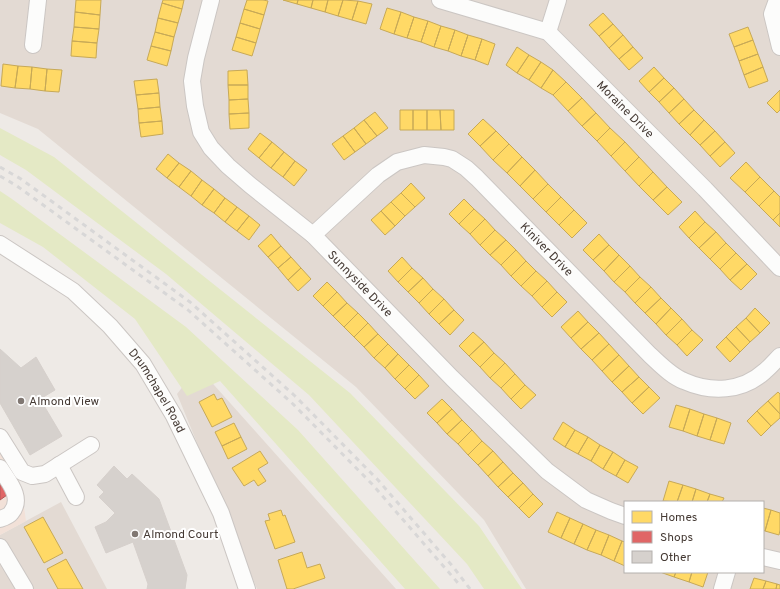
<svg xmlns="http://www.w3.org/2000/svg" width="780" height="589" font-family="Overpass,sans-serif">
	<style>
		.residential { fill: #e3dad3; fill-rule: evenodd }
		.commercial { fill: #f2e1d8 }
		.green { fill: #e4e9c5 }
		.homes { fill: #ffd966; stroke: #c7a957 }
		.shops { fill: #e06666; stroke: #b15857 }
		.building { fill: #d6d1cd; stroke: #d6d0cc }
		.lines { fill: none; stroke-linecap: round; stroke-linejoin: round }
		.minor-casing { stroke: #cbc6c3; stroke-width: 18 }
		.minor { stroke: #fcfcfb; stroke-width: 16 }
		.rail { stroke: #d8d7d7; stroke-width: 3; stroke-dasharray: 5 5; stroke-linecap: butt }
		.poi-dot { fill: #807772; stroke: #fff; stroke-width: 1.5 }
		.labels { text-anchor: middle; stroke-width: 4; stroke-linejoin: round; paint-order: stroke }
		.street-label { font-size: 12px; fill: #443933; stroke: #fff }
		.poi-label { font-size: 12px; fill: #443933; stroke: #fff; text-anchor: start }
	</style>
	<rect width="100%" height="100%" fill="#eeeae6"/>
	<path class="residential" d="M0 0H780V589H526L484 520 356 387 38 129 0 113ZM625 502H763V572H625Z
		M198 367 396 589H257L177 394Z
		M61 502 107 589H0V535Z"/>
	<path class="commercial" d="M0 449 21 486 26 521 0 535Z"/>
	<path class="green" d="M0 128 54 157 350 393 479 526 522 589H484L467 564 309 395 166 274 26 170 0 155Z
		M0 191 12 199 186 327 298 430 440 589H405L220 381 187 396 135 319 43 247 0 223Z"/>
	<path class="homes" d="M76 0H101L100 15 75 12Z
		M163 0H184L182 9 162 3Z
		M247 0H263L268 1 264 15 244 9Z
		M283 0H298L297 4Z
		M298 0H313L311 8 297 4Z
		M313 0H328L325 12 311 8Z
		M328 0H343L338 16 325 12Z
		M343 0 358 1 352 20 338 16Z
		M358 1 372 4 366 24 352 20Z
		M162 3 182 9 178 23 158 18Z
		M387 8 401 12 394 34 380 29Z
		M244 9 264 15 260 29 240 23Z
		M75 12 100 15 99 29 74 27Z
		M401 12 414 17 407 38 394 34Z
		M603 13 613 24 599 36 589 25Z
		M414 17 428 21 421 42 407 38Z
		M158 18 178 23 174 37 155 32Z
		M428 21 441 26 434 47 421 42Z
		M240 23 260 29 256 43 236 37Z
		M613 24 623 35 609 48 599 36Z
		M441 26 455 30 448 51 434 47Z
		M74 27 99 29 97 43 72 41Z
		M748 27 753 40 734 47 729 34Z
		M455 30 468 35 461 56 448 51Z
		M155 32 174 37 171 51 151 46Z
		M468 35 482 39 475 60 461 56Z
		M623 35 633 47 619 59 609 48Z
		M236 37 256 43 252 56 232 50Z
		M482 39 495 44 488 65 475 60Z
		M753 40 758 54 739 61 734 47Z
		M72 41 97 43 96 58 71 56Z
		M151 46 171 51 167 66 147 60Z
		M517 47 529 55 517 73 506 65Z
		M633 47 643 58 629 70 619 59Z
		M758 54 763 67 744 75 739 61Z
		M529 55 541 62 529 80 517 73Z
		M541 62 553 70 541 88 529 80Z
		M3 64 18 66 15 88 1 86Z
		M18 66 32 67 30 89 15 88Z
		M32 67 47 69 45 91 30 89Z
		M654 67 664 78 649 92 639 81Z
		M763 67 768 81 749 88 744 75Z
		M47 69 62 70 59 92 45 91Z
		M247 70 248 85H228V71Z
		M553 70 566 82 553 95 541 88Z
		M664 78 674 88 659 102 649 92Z
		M157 79 159 93 136 95 134 81Z
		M566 82 582 98 568 111 553 95Z
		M228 85H248V99L229 100Z
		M674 88 684 99 669 113 659 102Z
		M780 90V110L777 113 767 103Z
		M159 93 160 107 138 109 136 95Z
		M582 98 596 113 582 126 568 111Z
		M248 99 249 113 229 114V100Z
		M684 99 694 110 679 124 669 113Z
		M160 107 162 121 139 123 138 109Z
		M400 110H413V130H400Z
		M413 110H427V130H413Z
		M427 110H440L441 130H427Z
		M440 110H454V130H441Z
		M694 110 704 120 690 135 679 124Z
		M375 112 388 128 377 136 364 120Z
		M249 113V128L230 129 229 114Z
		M596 113 610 128 597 141 582 126Z
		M483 119 496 131 480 146 468 134Z
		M364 120 377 136 366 144 354 128Z
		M704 120 715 131 700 145 690 135Z
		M162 121 163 134 141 137 139 123Z
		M354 128 366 144 355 152 343 136Z
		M610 128 625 142 611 156 597 141Z
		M496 131 509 144 493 160 480 146Z
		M715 131 725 142 710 156 700 145Z
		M260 133 272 142 259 158 248 149Z
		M343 136 355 152 344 160 332 144Z
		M272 142 284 152 271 168 259 158Z
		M625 142 639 157 625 171 611 156Z
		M725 142 735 153 720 167 710 156Z
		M509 144 522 157 507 173 493 160Z
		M284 152 295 161 283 177 271 168Z
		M168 154 179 163 167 178 156 169Z
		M522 157 535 170 520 186 507 173Z
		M639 157 653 172 639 186 625 171Z
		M295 161 307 170 294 186 283 177Z
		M746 162 760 177 745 192 730 178Z
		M179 163 191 171 179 187 167 178Z
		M535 170 548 184 533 199 520 186Z
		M191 171 202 180 191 196 179 187Z
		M653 172 667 187 653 200 639 186Z
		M760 177 774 191 759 206 745 192Z
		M202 180 214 189 202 205 191 196Z
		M411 183 425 198 415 207 401 193Z
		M548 184 561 197 546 212 533 199Z
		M667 187 682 202 668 215 653 200Z
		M214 189 225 198 214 213 202 205Z
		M774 191 780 197V213L773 220 759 206Z
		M401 193 415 207 405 216 391 202Z
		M561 197 574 210 559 225 546 212Z
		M225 198 237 207 225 222 214 213Z
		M464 199 474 209 459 224 449 214Z
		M391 202 405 216 395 226 381 211Z
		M237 207 249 216 237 231 225 222Z
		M474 209 485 219 470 234 459 224Z
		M574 210 587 223 572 238 559 225Z
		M381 211 395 226 385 235 371 220Z
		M695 211 705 222 689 238 679 227Z
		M780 213V227L773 220Z
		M249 216 260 225 249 240 237 231Z
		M485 219 495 230 480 245 470 234Z
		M705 222 716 232 699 248 689 238Z
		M495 230 506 240 490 255 480 245Z
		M716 232 726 243 710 259 699 248Z
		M271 234 281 246 268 257 258 246Z
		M599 234 609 245 593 260 583 250Z
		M506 240 516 250 501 265 490 255Z
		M726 243 736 253 720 269 710 259Z
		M609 245 619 255 604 271 593 260Z
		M281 246 291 257 278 268 268 257Z
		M516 250 526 261 511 276 501 265Z
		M736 253 747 264 730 280 720 269Z
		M619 255 630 266 614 282 604 271Z
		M291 257 301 268 288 280 278 268Z
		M402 257 412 268 398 282 388 271Z
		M526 261 536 271 521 286 511 276Z
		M747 264 757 274 741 290 730 280Z
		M630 266 640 277 625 292 614 282Z
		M301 268 311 279 298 291 288 280Z
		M412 268 423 278 408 292 398 282Z
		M536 271 547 281 532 296 521 286Z
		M640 277 651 287 635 303 625 292Z
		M423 278 433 289 419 303 408 292Z
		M547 281 557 292 542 307 532 296Z
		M327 282 337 292 323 306 313 296Z
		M651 287 661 298 645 313 635 303Z
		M433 289 444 299 429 314 419 303Z
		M337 292 347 303 333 316 323 306Z
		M557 292 567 302 552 317 542 307Z
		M661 298 671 308 656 324 645 313Z
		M444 299 454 310 439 324 429 314Z
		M347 303 358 313 344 327 333 316Z
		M671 308 682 319 666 335 656 324Z
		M755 308 770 323 760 333 746 318Z
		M454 310 464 320 450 335 439 324Z
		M578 311 588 322 571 338 561 327Z
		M358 313 368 323 354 337 344 327Z
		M746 318 760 333 750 342 736 327Z
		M682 319 692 330 677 345 666 335Z
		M588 322 599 333 581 349 571 338Z
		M368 323 378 334 364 347 354 337Z
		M736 327 750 342 740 352 726 337Z
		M692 330 703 340 687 356 677 345Z
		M473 332 484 342 469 356 459 346Z
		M599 333 609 344 592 360 581 349Z
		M378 334 388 344 374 358 364 347Z
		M726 337 740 352 730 362 716 347Z
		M484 342 494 353 480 367 469 356Z
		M388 344 398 354 385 368 374 358Z
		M609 344 619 355 602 371 592 360Z
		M494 353 505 363 490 378 480 367Z
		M398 354 409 365 395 379 385 368Z
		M619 355 629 366 612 382 602 371Z
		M505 363 515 374 501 388 490 378Z
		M409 365 419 375 405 389 395 379Z
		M629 366 639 377 622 392 612 382Z
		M515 374 525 385 511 399 501 388Z
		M419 375 429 386 415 399 405 389Z
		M639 377 649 387 632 403 622 392Z
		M525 385 536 395 521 409 511 399Z
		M649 387 660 398 643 414 632 403Z
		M778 392 780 394V414L768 401Z
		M214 394 217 400 222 398 232 417 212 427 199 402Z
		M442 399 452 409 437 423 427 413Z
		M768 401 780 414V418L771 426 757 411Z
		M676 405 690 409 683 431 669 427Z
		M452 409 462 420 447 434 437 423Z
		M690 409 704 414 697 436 683 431Z
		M757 411 771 426 761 436 747 421Z
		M704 414 717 418 710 440 697 436Z
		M717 418 731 423 724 444 710 440Z
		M462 420 472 430 458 444 447 434Z
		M563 422 575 430 565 447 553 439Z
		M234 423 241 437 222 446 215 432Z
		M472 430 482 441 468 455 458 444Z
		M575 430 588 437 578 454 565 447Z
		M241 437 247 449 228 459 222 446Z
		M588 437 600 445 591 461 578 454Z
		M482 441 493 451 478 465 468 455Z
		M600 445 613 452 603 469 591 461Z
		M260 451 268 463 258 469 266 481 258 486 254 480 244 486 232 468Z
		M493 451 503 462 488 476 478 465Z
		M613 452 625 460 616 476 603 469Z
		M625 460 638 467 628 483 616 476Z
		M503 462 513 473 498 487 488 476Z
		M513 473 523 483 508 497 498 487Z
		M669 481 683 485 677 502 663 501Z
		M523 483 533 494 519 508 508 497Z
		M683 485 696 489 692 502H677Z
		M696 489 710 494 707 502H692Z
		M533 494 543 504 529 518 519 508Z
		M710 494 724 498 722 502H707Z
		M763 508 771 510 765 531 763 530Z
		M281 510 283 516 285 515 295 542 275 549 265 521 270 520 268 514Z
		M771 510 780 513V530L779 535 765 531Z
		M557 512 570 518 561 538 548 532Z
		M43 517 63 553 44 563 24 527Z
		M570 518 583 524 574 544 561 538Z
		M583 524 596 530 587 550 574 544Z
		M596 530 609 535 601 555 587 550Z
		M609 535 622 541 614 561 601 555Z
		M622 541 625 542V566L614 561Z
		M302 552 307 568 320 564 325 578 293 589H287L278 560Z
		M66 559 83 589H58L47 569Z
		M660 572H676L674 577Z
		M676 572H692L689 582 674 577Z
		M692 572H708L703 587 689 582Z
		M754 578 766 581 763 589H750Z
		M766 581 777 584 776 589H763Z
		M777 584 780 585V589H776Z"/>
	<path class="shops" d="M0 483 7 495 0 500Z"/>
	<path class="building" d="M0 349 21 368 36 357 55 390 40 399 62 436 30 455 0 403Z
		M114 466 127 479 132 474 159 499 187 575 185 589H147L148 584 133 542 106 553 95 527 106 522 115 513 99 497 104 492 97 485Z"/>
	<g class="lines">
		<defs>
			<g id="minor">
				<path id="s1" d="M211 0 196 58 192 81 195 106 201 132 211 148 228 166 250 185 313 235 452 378 547 471 586 500 611 511 625 516"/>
				<path id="s2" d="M440 0 548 32 705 189 780 268"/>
				<path d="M777 0 772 14 780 47"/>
				<path d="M548 32 558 0"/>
				<path d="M33 45 38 0"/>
				<path id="s3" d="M313 235 378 175 397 162 424 155 444 157 452 159 466 168 477 178 650 355C660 364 671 376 684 381 711 393 742 392 765 371 770 367 775 361 780 356"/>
				<path id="s4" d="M0 244 73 291 110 326 143 364 174 416 221 513 247 589"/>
				<path d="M0 437 22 472 32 476 45 474 91 445"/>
				<path d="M59 465 76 497"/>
				<path d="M0 468C8 481 24 498 11 513 9 516 3 518 0 519"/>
				<path d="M0 547 25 589"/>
				<path d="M763 557 780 561"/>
				<path d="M722 589 727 572"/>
			</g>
		</defs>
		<use href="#minor" class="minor-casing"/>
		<use href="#minor" class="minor"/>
		<path class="rail" d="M0 167 21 179 190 302 295 396 378 480 454 568 470 589
			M0 176 17 186 188 310 293 404 372 484 458 583"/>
	</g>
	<g class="poi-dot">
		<circle cx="21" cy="401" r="4"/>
		<circle cx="135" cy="534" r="4"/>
	</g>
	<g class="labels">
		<g class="street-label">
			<text dy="4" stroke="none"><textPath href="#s2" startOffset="222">Moraine Drive</textPath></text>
			<text dy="4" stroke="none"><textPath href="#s3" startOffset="299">Kiniver Drive</textPath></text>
			<text dy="4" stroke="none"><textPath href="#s1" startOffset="356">Sunnyside Drive</textPath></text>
			<text dy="4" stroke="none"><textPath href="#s4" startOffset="218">Drumchapel Road</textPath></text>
		</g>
		<g class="poi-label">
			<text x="29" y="405">Almond View</text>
			<text x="143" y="538">Almond Court</text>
		</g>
	</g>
	<rect x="624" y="501" width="140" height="72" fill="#ffffff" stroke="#b4b0ad"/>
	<rect x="632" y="511" width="20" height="12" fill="#ffd966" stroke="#b4b0ad"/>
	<text x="660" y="521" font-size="12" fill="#443933">Homes</text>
	<rect x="632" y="531" width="20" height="12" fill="#e06666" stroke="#b4b0ad"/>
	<text x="660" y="541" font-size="12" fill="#443933">Shops</text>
	<rect x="632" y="551" width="20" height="12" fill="#d6d1cd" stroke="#b4b0ad"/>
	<text x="660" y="561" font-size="12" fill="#443933">Other</text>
</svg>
